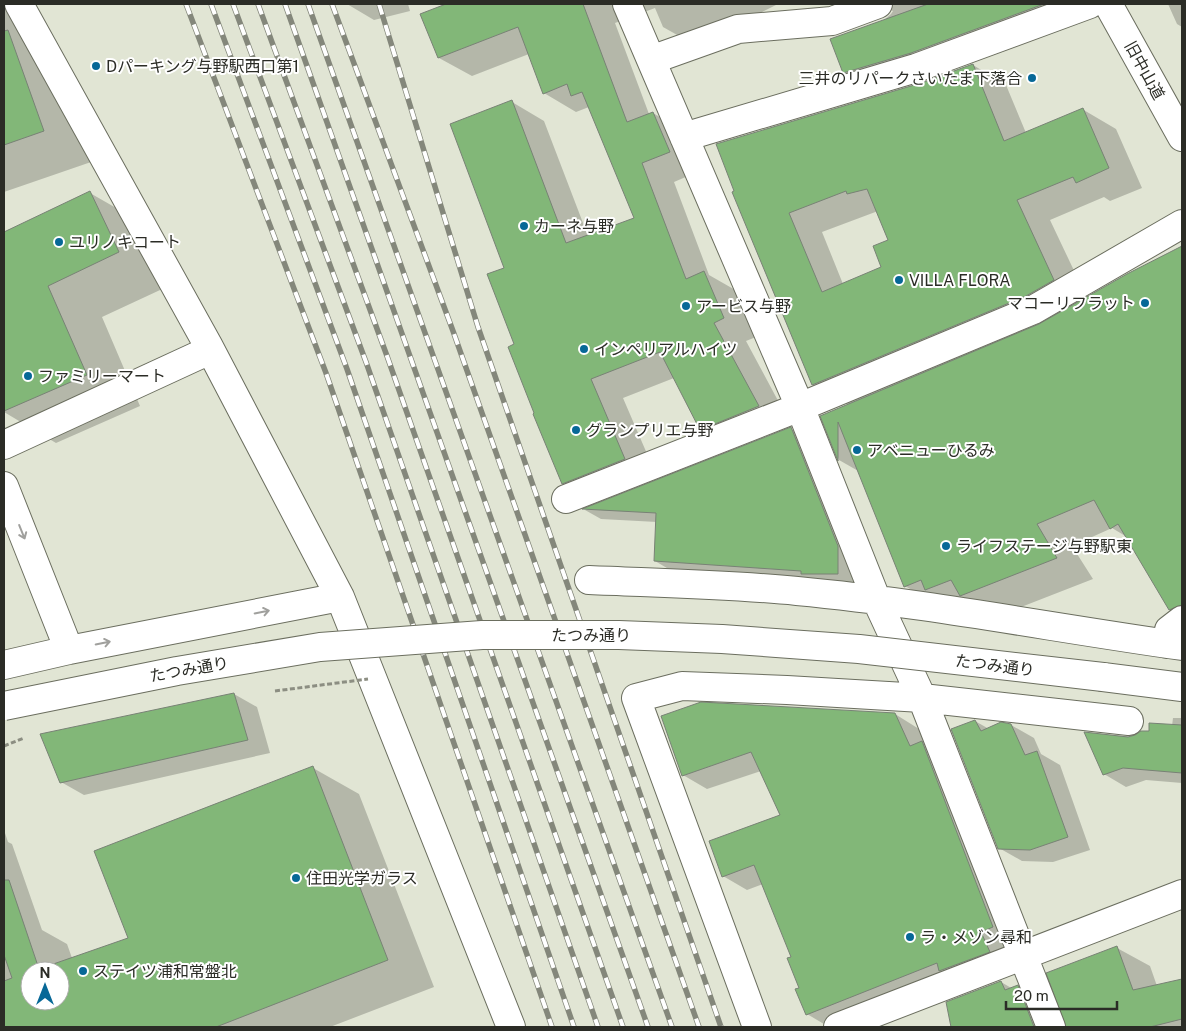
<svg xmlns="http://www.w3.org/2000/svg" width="1186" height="1031" font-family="'Public Sans','Noto Sans JP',sans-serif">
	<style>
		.shadow { fill: #0003; fill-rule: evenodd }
		.building { fill: #82b778; stroke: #788275; fill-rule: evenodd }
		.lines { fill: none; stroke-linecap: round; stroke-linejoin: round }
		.minor-casing { stroke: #6b6e5f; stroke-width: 30 }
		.major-casing { stroke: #6b6e5f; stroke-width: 30 }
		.path { stroke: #8c8e82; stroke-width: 3; stroke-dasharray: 5 2.5; stroke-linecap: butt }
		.minor { stroke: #fff; stroke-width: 28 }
		.major { stroke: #fff; stroke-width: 28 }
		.rail-casing { stroke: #84877b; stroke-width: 5.5 }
		.rail { stroke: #fff; stroke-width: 4; stroke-dasharray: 11; stroke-linecap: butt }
		.minor-bridge-casing { stroke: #6b6e5f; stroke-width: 30; stroke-linecap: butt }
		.path-bridge { stroke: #8c8e82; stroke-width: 3; stroke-dasharray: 5 2.5; stroke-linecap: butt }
		.minor-bridge { stroke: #fff; stroke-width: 28 }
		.oneway { stroke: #a0a09d }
		.poi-dot { fill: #076897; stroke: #fff; stroke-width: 2 }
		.labels { text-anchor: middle; stroke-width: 4; stroke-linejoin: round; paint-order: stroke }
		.poi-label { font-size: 16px; fill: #2b2c26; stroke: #fff; text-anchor: start }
		.street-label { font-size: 16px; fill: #2b2c26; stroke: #fff }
	</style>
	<rect width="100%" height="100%" fill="#e1e5d4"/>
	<path class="shadow" d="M4 4H7L94 161 4 192Z
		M347 4H408L410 11 374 20Z
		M448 4H778L695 45 663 27 655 8 615 23 649 114 653 113 685 132 702 170 674 182 709 275 737 291 756 337 746 341 791 425 734 448 701 429 674 378 623 398 657 477 596 502 563 483 536 414 516 345 506 269 512 102 544 121 588 236 635 219 589 107 576 112 544 93 529 54 472 76 439 58 422 15Z
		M880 4H1054L877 91 844 72 832 40 884 20 891 14 893 11Z
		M1168 4H1182V27L1177 24Z
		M973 65 1006 85 1026 133 1082 109 1116 129 1142 188 1110 201 1104 197 1050 220 1087 298 1182 247V616L1170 609 1127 537 1112 528 1072 546 1093 579 998 616 942 608 905 586 860 472 839 460 822 416 849 405 813 384 734 193 921 84ZM878 211 890 241 883 268 843 284 822 232Z
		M90 193 144 224 173 284 102 317 140 406 56 443 4 412V234Z
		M791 429 808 439 855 556V584L672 571 655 561 657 522 601 519 585 510Z
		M234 694 257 707 270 753 84 795 61 782Z
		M895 714 919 729 1013 966 829 1027 807 1014 792 957 763 884 747 890 723 876 782 816 761 771 707 789 683 775 662 717Z
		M1173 718H1182V783L1146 780 1126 787 1104 774 1086 733 1135 737 1172 726Z
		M975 721 989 729 1011 725 1034 738 1041 754 1060 765 1090 850 1053 862 1022 861 999 848Z
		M313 768 359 794 434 987 330 1027H4V830L8 842 12 844 42 930 67 944 72 958 130 938ZM30 971H60V1001H30Z
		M1117 948 1150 966 1157 986 1182 980V1027H1067V1021Z
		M1001 982 1013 989 1018 986 1050 1005 1060 1027H953L947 1003Z"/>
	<path class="building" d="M446 4H583L627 122 653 112 670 152 642 163 686 279 704 271 724 318 714 323 759 406 700 430 660 352 591 379 625 459 562 484 533 414 534 413 508 347 514 344 487 274 504 268 450 124 512 100 566 243 634 218 582 92 571 96 567 84 543 94 518 27 438 58 420 14Z
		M928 4H1044L911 53 843 73 830 39Z
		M8 30 44 131 4 145V31Z
		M973 64 1004 141 1083 108 1109 168 1076 183 1073 177 1017 200 1054 280 1026 296 812 385 732 192 734 191 716 144 921 83ZM867 189 888 240 873 246 881 267 822 292 789 213 846 191 847 194Z
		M90 191 119 252 48 286 87 375 4 411V232Z
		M1182 246V605L1169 610 1118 524 1110 529 1094 500 1037 524 1057 558 960 596 951 580 925 590 921 580 904 587 838 422V461L820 416 1039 324 1127 274Z
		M791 427 838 546V574H801V571L654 561 656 513 582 509Z
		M234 693 248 740 60 783 40 734Z
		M701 702 895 713 910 746 922 741 993 927 981 932 990 952 939 971 937 963 806 1015 795 989 799 988 787 958 791 957 754 865 722 877 709 841 780 815 751 752 682 776 661 716Z
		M975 720 981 731 1001 722 1011 724 1025 755 1037 751 1068 837 1030 850 998 849 951 729Z
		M1149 723 1182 725V773L1123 768 1103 775 1084 732 1128 737 1135 735 1141 731H1149Z
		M313 766 388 960 216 1027H4V981L12 978 4 955V880H9L39 969 128 938 94 851ZM30 971H60V1001H30Z
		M1117 946 1133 990 1182 979V1019L1150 1027H1066L1046 973Z
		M1001 981 1005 990 1018 985 1034 1027H951L946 1002Z"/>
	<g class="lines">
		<defs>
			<path id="minor" d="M19 4 208 345 340 597 511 1027
				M627 4 800 407 877 601 922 698 1051 1027
				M651 60 738 29 832 21 878 4
				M684 137 916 68 1090 4
				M4 445 210 350
				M4 486 69 650
				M566 499 800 407 1033 310 1182 224
				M589 580C659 583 728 584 797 591 926 603 1054 628 1182 646
				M1167 644 1169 630 1182 620
				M4 665 69 650 340 597
				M1103 677 1182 687
				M757 1027 636 698 682 686 787 690 922 698 1129 721
				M838 1027 1182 894"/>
			<path id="major" d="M1108 4 1182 137"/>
		</defs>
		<use href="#minor" class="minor-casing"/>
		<use href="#major" class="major-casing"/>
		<path class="path" d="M4 746 24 738"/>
		<use href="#minor" class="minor"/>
		<use href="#major" class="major"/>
		<defs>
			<path id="rail" d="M186 4 326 373 552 1027
				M211 4 347 369 574 1027
				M233 4 366 362 598 1027
				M258 4 387 356 623 1027
				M285 4 648 1027
				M308 4 672 1027
				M332 4 453 331 699 1027
				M379 4 478 327 721 1027"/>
		</defs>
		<use href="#rail" class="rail-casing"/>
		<use href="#rail" class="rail"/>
		<defs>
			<path id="minor-bridge" d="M4 706 177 671 320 647 482 635H619L722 639 859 649 1103 677"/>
		</defs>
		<use href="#minor-bridge" class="minor-bridge-casing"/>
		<path class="path-bridge" d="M275 691 368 679"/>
		<use href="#minor-bridge" class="minor-bridge"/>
	</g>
	<defs><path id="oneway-shaft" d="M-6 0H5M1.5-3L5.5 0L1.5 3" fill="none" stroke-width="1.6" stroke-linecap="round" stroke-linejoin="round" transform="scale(1.25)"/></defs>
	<g class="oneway">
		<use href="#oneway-shaft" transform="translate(22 532) rotate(68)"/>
		<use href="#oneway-shaft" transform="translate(262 612) rotate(-11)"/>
		<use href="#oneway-shaft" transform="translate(103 643) rotate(-11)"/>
	</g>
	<g class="poi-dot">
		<circle cx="96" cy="66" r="5"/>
		<circle cx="1032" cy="78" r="5"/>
		<circle cx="524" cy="226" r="5"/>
		<circle cx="59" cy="242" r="5"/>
		<circle cx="899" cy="280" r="5"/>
		<circle cx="1145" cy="303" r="5"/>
		<circle cx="686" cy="306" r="5"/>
		<circle cx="584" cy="349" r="5"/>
		<circle cx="28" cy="376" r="5"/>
		<circle cx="576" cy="430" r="5"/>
		<circle cx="857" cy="450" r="5"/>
		<circle cx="946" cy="546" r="5"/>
		<circle cx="296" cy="878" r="5"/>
		<circle cx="910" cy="937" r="5"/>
		<circle cx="83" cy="971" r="5"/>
	</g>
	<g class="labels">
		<g class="poi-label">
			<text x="106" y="72">Dパーキング与野駅西口第1</text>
			<text x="1022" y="84" text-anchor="end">三井のリパークさいたま下落合</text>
			<text x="534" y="232">カーネ与野</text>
			<text x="69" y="248">ユリノキコート</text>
			<text x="909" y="286">VILLA FLORA</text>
			<text x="1135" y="309" text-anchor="end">マコーリフラット</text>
			<text x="696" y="312">アービス与野</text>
			<text x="594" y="355">インペリアルハイツ</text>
			<text x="38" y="382">ファミリーマート</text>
			<text x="586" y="436">グランプリエ与野</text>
			<text x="867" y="456">アベニューひるみ</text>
			<text x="956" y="552">ライフステージ与野駅東</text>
			<text x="306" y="884">住田光学ガラス</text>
			<text x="920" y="943">ラ・メゾン尋和</text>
			<text x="93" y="977">ステイツ浦和常盤北</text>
		</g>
		<g class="street-label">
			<text transform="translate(1145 70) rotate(61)" y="6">旧中山道</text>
			<text x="591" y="641">たつみ通り</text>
			<text transform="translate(995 665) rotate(7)" y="6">たつみ通り</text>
			<text transform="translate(189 669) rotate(-10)" y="6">たつみ通り</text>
		</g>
	</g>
	<rect width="1186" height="1031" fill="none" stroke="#2b2c26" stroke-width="10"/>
	<g transform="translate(45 986)"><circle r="24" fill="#ffffff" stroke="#aaaba8"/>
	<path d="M0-4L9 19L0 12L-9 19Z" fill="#076897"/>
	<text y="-8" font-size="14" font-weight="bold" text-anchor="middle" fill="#2b2c26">N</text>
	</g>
	<path d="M1006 1001v8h111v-8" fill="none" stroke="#2b2c26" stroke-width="2.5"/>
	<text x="1014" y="1001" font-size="15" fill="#2b2c26" stroke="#ffffff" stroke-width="4" paint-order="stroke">20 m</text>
</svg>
